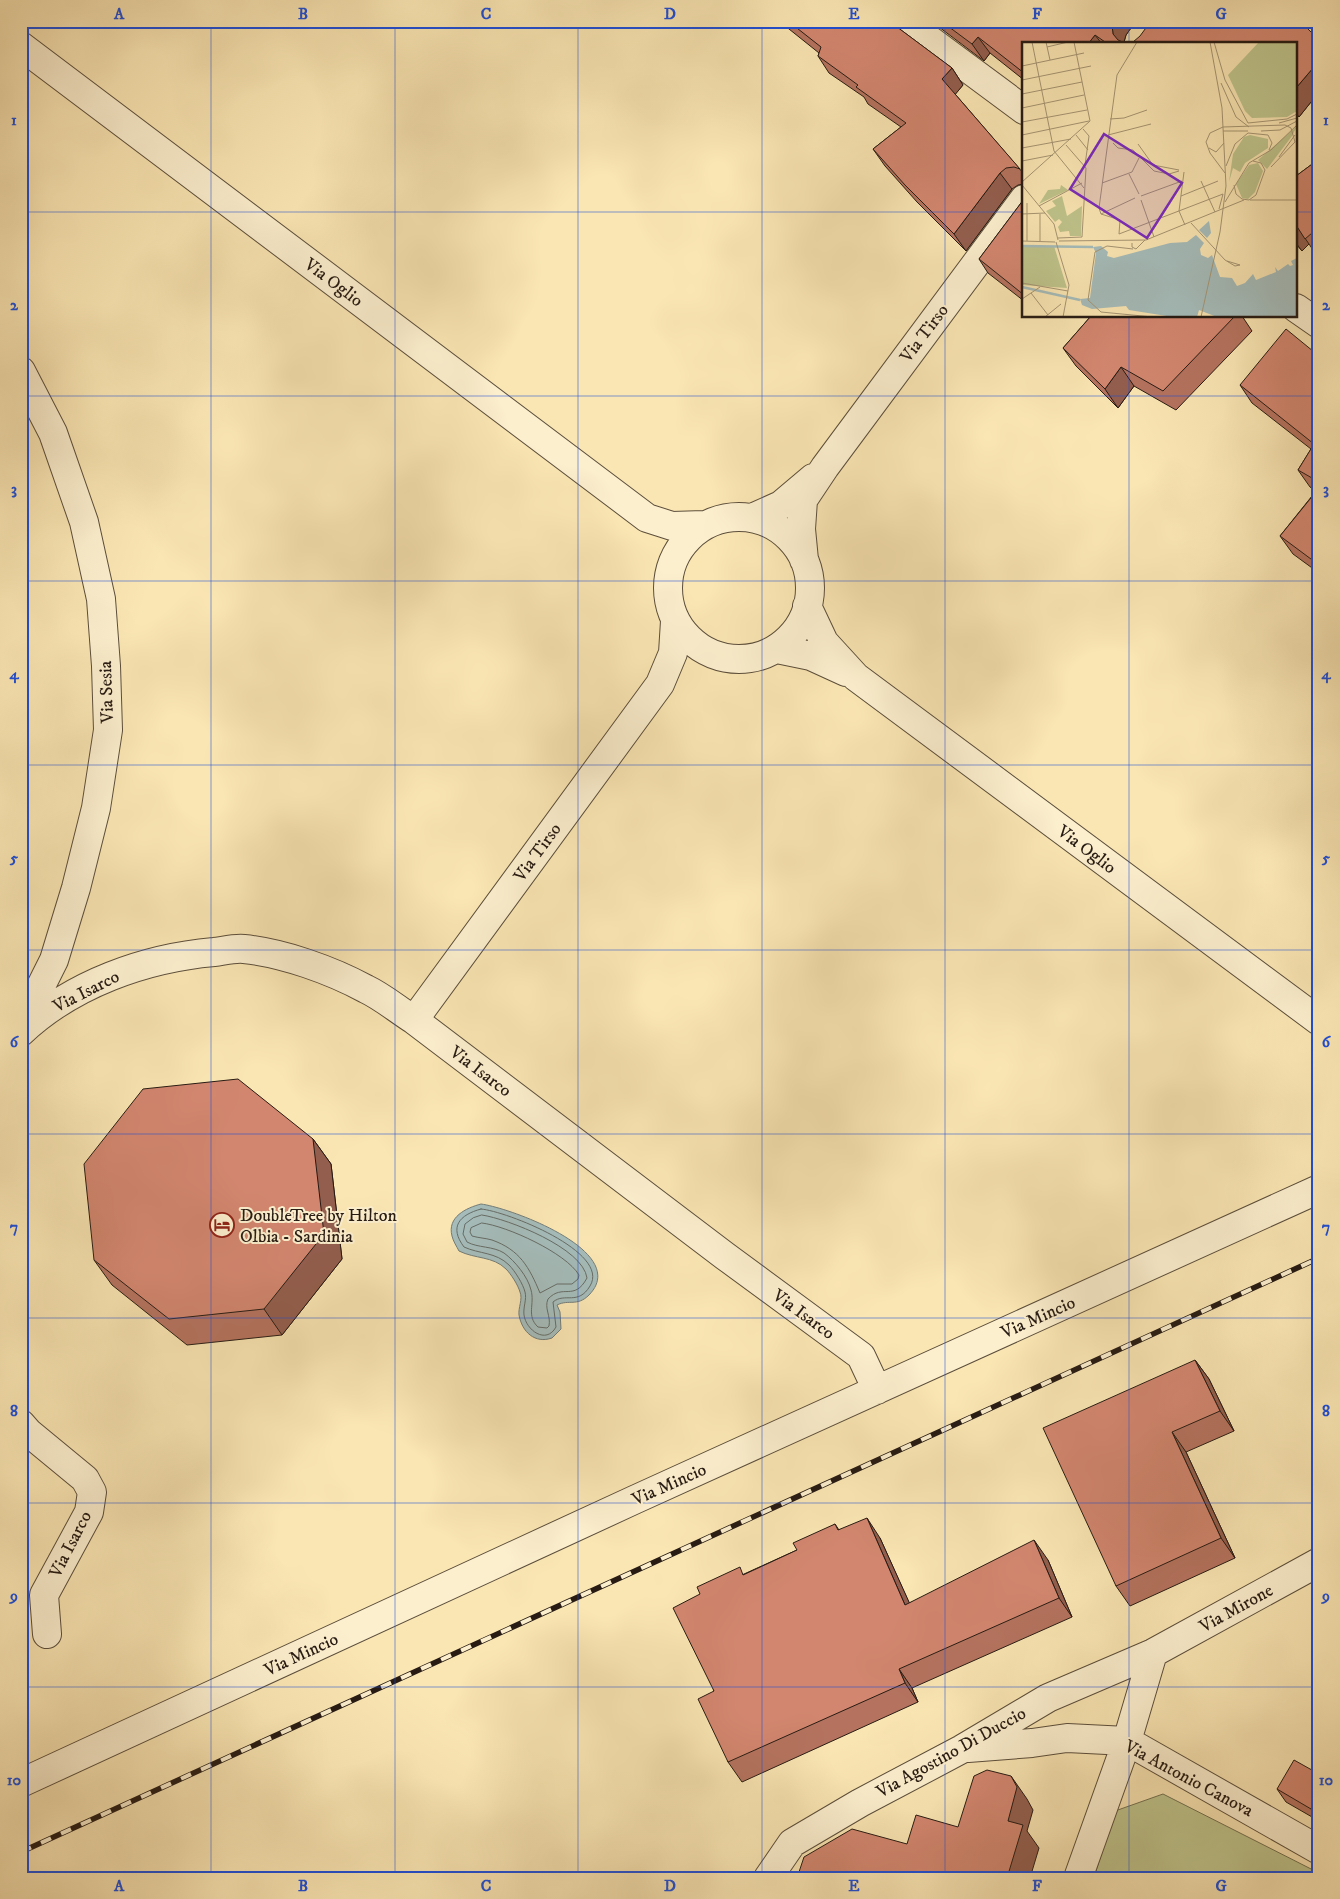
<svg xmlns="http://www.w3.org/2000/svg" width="1340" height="1899" font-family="'IM FELL DW Pica',serif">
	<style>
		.green { fill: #bfc48c; stroke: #737050 }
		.water { fill: #a5bcba; stroke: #737c77 }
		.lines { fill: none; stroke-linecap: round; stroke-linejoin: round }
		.shore { stroke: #666c66; stroke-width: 1 }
		.street-casing { stroke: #5c4e3b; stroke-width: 30 }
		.street { stroke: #fcefce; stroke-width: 28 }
		.rail-casing { stroke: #271b13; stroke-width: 5.5 }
		.rail { stroke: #fcefce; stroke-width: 4; stroke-dasharray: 11; stroke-linecap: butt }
		.wall { fill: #b5735f; stroke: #271b13 }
		.shaded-wall { fill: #935e4e; stroke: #271b13 }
		.building { fill: #d2866f; stroke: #271b13 }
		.grid { fill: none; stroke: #1d4ed8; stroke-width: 1; stroke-opacity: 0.55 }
		.labels { text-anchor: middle; stroke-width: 4; stroke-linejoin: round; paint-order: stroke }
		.street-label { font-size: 18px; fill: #271b13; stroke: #fcefce }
		.poi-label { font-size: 18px; fill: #271b13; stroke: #fcefce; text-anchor: start }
		.inset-river { fill: none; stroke: #a5bcba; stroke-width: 2.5 }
		.inset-road { fill: none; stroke: #a69573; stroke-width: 1 }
		.view { fill: #7b2cbf; fill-opacity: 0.15; stroke: #7b2cbf; stroke-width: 2.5 }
		.inset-edge { fill: none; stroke: #271b13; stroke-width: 2.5 }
		.neatline { fill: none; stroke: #1d4ed8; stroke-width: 2 }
		.grid-label { font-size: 16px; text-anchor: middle; font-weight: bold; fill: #1d4ed8 }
	</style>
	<rect width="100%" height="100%" fill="#fae6b3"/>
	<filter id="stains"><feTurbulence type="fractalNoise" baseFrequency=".004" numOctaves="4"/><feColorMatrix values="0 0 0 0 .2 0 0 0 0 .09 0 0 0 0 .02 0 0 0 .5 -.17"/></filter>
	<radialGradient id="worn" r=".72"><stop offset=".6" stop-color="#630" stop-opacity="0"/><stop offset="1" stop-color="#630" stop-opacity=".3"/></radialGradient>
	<path class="green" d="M1163 1794 1319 1873V1878H1104L1096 1871 1115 1811Z"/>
	<path class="water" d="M481 1204C511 1208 631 1252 589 1295 577 1307 569 1299 557 1305L560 1312 561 1329 552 1338C535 1344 522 1332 519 1315 518 1308 523 1299 520 1292 518 1285 511 1274 506 1269 493 1256 475 1259 459 1251 457 1247 453 1241 452 1236 447 1217 466 1208 481 1204Z"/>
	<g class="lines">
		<path class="shore" d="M481 1209C506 1211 611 1252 590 1286 578 1306 565 1292 553 1302L556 1327C546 1345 526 1330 524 1315 523 1307 527 1299 525 1292 523 1284 515 1271 509 1265 496 1252 479 1254 464 1247 449 1227 459 1215 481 1209Z
			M482 1215C508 1219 583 1248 587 1278 574 1302 563 1283 548 1299 544 1308 551 1316 549 1326L547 1328 538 1327C526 1316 535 1304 531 1290 528 1277 515 1261 504 1253 493 1246 478 1248 467 1242L463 1234 465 1224 473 1218Z
			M482 1223C507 1226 566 1253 579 1275L578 1279 572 1284H557L540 1293C529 1267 520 1250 492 1240 485 1238 479 1238 472 1236L470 1232 471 1228Z"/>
		<defs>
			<path id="street" d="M904 21 1024 110
				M21 46 647 518 672 526 704 525
				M1296 308 1319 324
				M21 371 53 433 84 522 101 599 106 666 108 730 96 808 76 888 54 960 34 1000 38 1017
				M668 588a71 71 0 1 1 142 0a71 71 0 1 1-142 0Z
				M752 518 781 505 813 478
				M804 560 801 529 803 500 825 467 1024 199
				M807 606 824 642 856 677 1319 1021
				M777 649 811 656 846 672
				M414 1020 660 684 673 653 675 621
				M21 1032C72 984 145 958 214 952 223 951 234 948 244 949 283 953 331 970 366 989 383 997 398 1010 414 1020L725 1256 861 1356 877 1390
				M21 1424 28 1432 85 1479 92 1492 89 1512 44 1595 47 1634
				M968 1748 1032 1743 1067 1738 1127 1741 1319 1850
				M21 1783 634 1500 1319 1189
				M768 1878 792 1843 860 1803 962 1749 1048 1698 1153 1653 1319 1562
				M1078 1878 1127 1741 1153 1653"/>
		</defs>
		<use href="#street" class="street-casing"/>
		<use href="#street" class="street"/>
		<defs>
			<path id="rail" d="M21 1852 1319 1258"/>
		</defs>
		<use href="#rail" class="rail-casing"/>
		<use href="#rail" class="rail"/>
	</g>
	<path class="wall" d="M779 21H889L952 68 963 85 955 94 1024 174V184L1018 185 1012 189 966 251 917 202 885 166 873 149 901 127 868 104 864 97 829 73 818 56 819 53Z
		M931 21H1136L1126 35 1124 42 1125 43 1319 40V92L1299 117 1296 114V44H1024V80L990 53 984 61Z
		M1319 159V259L1309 244 1302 251 1296 244V176Z
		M1024 199V301L988 273 979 259Z
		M1091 316H1242L1252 331 1176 410 1134 386 1118 408 1076 366 1063 348Z
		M1319 356V573L1293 554 1280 536 1316 491 1310 487 1298 470 1311 449 1252 403 1240 385Z
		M313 1139 331 1164 342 1259 282 1335 187 1345 112 1285 94 1260Z
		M1195 1360 1209 1379 1234 1431 1186 1452 1235 1558 1130 1606 1116 1586Z
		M835 1524 839 1530 880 1538 909 1603 1048 1560 1072 1617 912 1688 918 1702 742 1782 728 1762 714 1691 700 1594 797 1550Z
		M1319 1774V1821L1286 1802 1277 1789Z"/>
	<path class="shaded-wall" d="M1113 21H1136L1126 35 1124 42 1120 44 1113 34 1112 25Z
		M1095 35 1102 44H1088Z
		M978 37 990 53 984 61 972 44Z
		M1319 61V92L1299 117 1296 113V88Z
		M952 68 963 85 954 96 942 79Z
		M1000 173 1012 189 966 251 954 234Z
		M1296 225 1309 244 1302 251 1296 243Z
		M1121 367 1134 386 1118 408 1105 389Z
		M313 1139 331 1164 342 1259 282 1335 264 1309Z
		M1195 1360 1209 1379 1234 1431 1220 1411Z
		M1172 1432 1186 1452 1235 1558 1221 1538Z
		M867 1518 880 1538 919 1624 905 1605Z
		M1034 1540 1048 1560 1072 1617 1059 1598Z
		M899 1669 912 1688 918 1702 905 1683Z
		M1011 1776 1027 1799 1033 1810 1027 1831 1039 1848 1030 1878H1007L1008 1821Z
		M1312 1806 1319 1815V1819L1311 1809Z"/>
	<path class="building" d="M788 21H889L952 68 942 79 1020 169 1014 167 1006 168 1000 173 954 234 905 185 873 149 906 123 856 87 858 85 818 56 821 47Z
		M941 21H1113L1112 25 1113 34 1118 40 1125 43 1133 42 1140 36 1151 21H1300L1319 40V61L1296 88V44H1108L1095 35 1088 44H1024V73L978 37 972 44Z
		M1319 159V227L1305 239 1296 225V176Z
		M1024 199V295L979 259Z
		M1091 316H1235L1163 391 1121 367 1105 389 1063 348Z
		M1286 329 1319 356V482L1298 470 1314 444 1240 385Z
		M1319 488V565L1280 536Z
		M238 1079 313 1139 324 1234 264 1309 169 1319 94 1260 84 1164 143 1089Z
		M1195 1360 1220 1411 1172 1432 1221 1538 1116 1586 1043 1428Z
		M867 1518 905 1605 1034 1540 1059 1598 899 1669 905 1683 728 1762 698 1699 714 1691 673 1608 700 1594 697 1587 740 1567 743 1575 797 1550 793 1543 835 1524 838 1530Z
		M1294 1760 1319 1774V1810L1312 1806 1311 1809 1277 1789Z
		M987 1770 1011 1776 1017 1787 1008 1821 1023 1825 1007 1878H797L804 1857 852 1829 907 1844 916 1815 958 1827 974 1776Z"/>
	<path class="grid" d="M211 21V1878M395 21V1878M578 21V1878M762 21V1878M945 21V1878M1129 21V44M21 212H1024M1296 212H1319M1129 316V1878M21 396H1319M21 581H1319M21 765H1319M21 950H1319M21 1134H1319M21 1318H1319M21 1503H1319M21 1687H1319"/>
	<defs>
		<symbol id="hotel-ring" viewBox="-11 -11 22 22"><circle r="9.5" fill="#fcefce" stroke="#8f2418" stroke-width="1.5"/><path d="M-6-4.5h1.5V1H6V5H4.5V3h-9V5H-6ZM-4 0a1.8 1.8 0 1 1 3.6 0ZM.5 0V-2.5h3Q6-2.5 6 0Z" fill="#8f2418"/></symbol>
	</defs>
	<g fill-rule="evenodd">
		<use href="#hotel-ring" x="208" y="1211" width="28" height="28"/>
	</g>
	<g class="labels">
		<g class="street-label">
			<text transform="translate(334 282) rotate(37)" y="6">Via Oglio</text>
			<text transform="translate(924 333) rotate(-53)" y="6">Via Tirso</text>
			<text transform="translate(106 692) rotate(-92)" y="6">Via Sesia</text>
			<text transform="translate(1087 849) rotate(37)" y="6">Via Oglio</text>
			<text transform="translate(537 852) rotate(-54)" y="6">Via Tirso</text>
			<text transform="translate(86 991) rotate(-27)" y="6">Via Isarco</text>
			<text transform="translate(481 1071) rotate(37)" y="6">Via Isarco</text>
			<text transform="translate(804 1314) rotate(36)" y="6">Via Isarco</text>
			<text transform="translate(1038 1317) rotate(-24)" y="6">Via Mincio</text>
			<text transform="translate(669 1484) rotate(-24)" y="6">Via Mincio</text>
			<text transform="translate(70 1544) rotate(-63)" y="6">Via Isarco</text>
			<text transform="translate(1236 1608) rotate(-29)" y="6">Via Mirone</text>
			<text transform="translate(301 1654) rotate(-25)" y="6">Via Mincio</text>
			<text transform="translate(951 1752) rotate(-29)" y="6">Via Agostino Di Duccio</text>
			<text transform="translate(1189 1778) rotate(28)" y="6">Via Antonio Canova</text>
		</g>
		<g class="poi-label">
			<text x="240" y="1221">DoubleTree by Hilton<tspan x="240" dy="21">Olbia - Sardinia</tspan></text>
		</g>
	</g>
	<g transform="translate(1022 42)">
		<rect width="275" height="275" fill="#fae6b3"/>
		<path d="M237 0H275V69L265 75 230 76 223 69 206 33ZM275 84 270 94 245 127 236 118ZM228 93 246 97V106L223 121 218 130 211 126 207 140 211 112 222 95ZM236 121 241 129 233 150 226 157 220 156 214 142 227 123ZM39 143 46 148 17 162 26 148 38 147ZM40 154 45 174 60 164 59 194H48L47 189 38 190 36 185 40 180 37 177 33 180 24 169 34 164 30 159ZM32 204 45 246 0 243V205Z" fill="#bfc48c"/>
		<path d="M187 179 189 191 185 196 177 188ZM174 193 182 201 178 207 179 213 186 216 190 213 198 235 210 236 215 244 223 241 231 232 234 238 254 230 253 225 256 229 266 222 268 224 271 223 269 219 275 216V275H195L177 268 175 275H151L107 268 104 264 70 267 60 263 58 257 68 256 74 211 71 205 79 204 86 210 85 214 92 216 148 201 165 200Z" fill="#a5bcba"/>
		<path class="inset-river" d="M0 204 71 205M0 245 58 258"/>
		<path class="inset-road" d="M10 0 32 109 62 146M24 0 28 18M52 0 68 79M192 0 203 38 226 81 265 77 275 72M25 5 46 0M0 24 62 11M0 38 69 24M199 41 214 75 227 85M0 52 60 40M0 66 62 53M88 77 102 76 125 68M0 80 65 68M257 81 275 76M61 87 67 94 63 123M201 89H226M239 89 258 88 275 79M0 93 67 79M54 93 66 108M86 93 129 82M91 101 96 106 111 108 132 129 147 132 157 129M116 102 131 123 157 128M0 106 49 97M187 106 194 110 202 101M257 115 273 93M0 119 31 113M204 124 213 102 226 91 246 93 250 101 247 108M162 130 157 169 163 183M203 131 188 111 184 100 188 91 201 85 263 83 269 86 273 100 249 125M107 132 117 152M179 139 193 170M0 140 68 79M80 141 110 130 117 116M0 143 32 182 36 198M212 143 214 152 220 157 227 158 234 153 243 128 239 121 231 119M119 154 160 139M159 154 196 139M119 158 132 195M228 158H275M203 160 227 121 249 108 275 83M5 161V199M17 164 60 141M197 167 201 152M0 172 23 171M18 172V199M79 172 77 166 95 33 115 0M79 172 113 156M79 172 98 178 97 192M169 181 203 218 213 224 218 223 205 219M97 192 201 152M36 196 60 195 64 126 44 103M0 199 33 200M37 199 124 198 222 158M34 200 47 243 41 275M110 201V205L114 207 123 198M111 207 85 204 73 210 66 258 79 270 131 275M0 241 46 249M9 251 26 273M0 257 18 245M23 275 39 262M179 275 198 190 204 144 200 66 188 0"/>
		<path class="view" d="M82 92 160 141 125 196 48 147Z"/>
		<rect width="275" height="275" class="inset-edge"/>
	</g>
	<rect width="1340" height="1899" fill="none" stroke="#fae6b3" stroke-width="55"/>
	<rect x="28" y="28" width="1284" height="1844" class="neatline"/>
	<g class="grid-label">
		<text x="119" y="19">A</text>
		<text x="303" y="19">B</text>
		<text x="486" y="19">C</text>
		<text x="670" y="19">D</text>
		<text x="854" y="19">E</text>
		<text x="1037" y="19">F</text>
		<text x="1221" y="19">G</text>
		<text x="14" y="125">1</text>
		<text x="1326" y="125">1</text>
		<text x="14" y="310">2</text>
		<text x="1326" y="310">2</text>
		<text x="14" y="494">3</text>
		<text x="1326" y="494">3</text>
		<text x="14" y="679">4</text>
		<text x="1326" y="679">4</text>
		<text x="14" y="863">5</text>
		<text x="1326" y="863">5</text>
		<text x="14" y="1047">6</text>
		<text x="1326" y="1047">6</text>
		<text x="14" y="1232">7</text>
		<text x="1326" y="1232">7</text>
		<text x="14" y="1416">8</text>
		<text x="1326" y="1416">8</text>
		<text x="14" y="1601">9</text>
		<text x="1326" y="1601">9</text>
		<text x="14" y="1785">10</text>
		<text x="1326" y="1785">10</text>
		<text x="119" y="1891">A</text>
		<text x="303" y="1891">B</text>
		<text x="486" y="1891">C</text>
		<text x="670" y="1891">D</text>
		<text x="854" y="1891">E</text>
		<text x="1037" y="1891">F</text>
		<text x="1221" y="1891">G</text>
	</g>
	<rect width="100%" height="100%" filter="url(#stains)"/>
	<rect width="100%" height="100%" fill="url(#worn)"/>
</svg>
